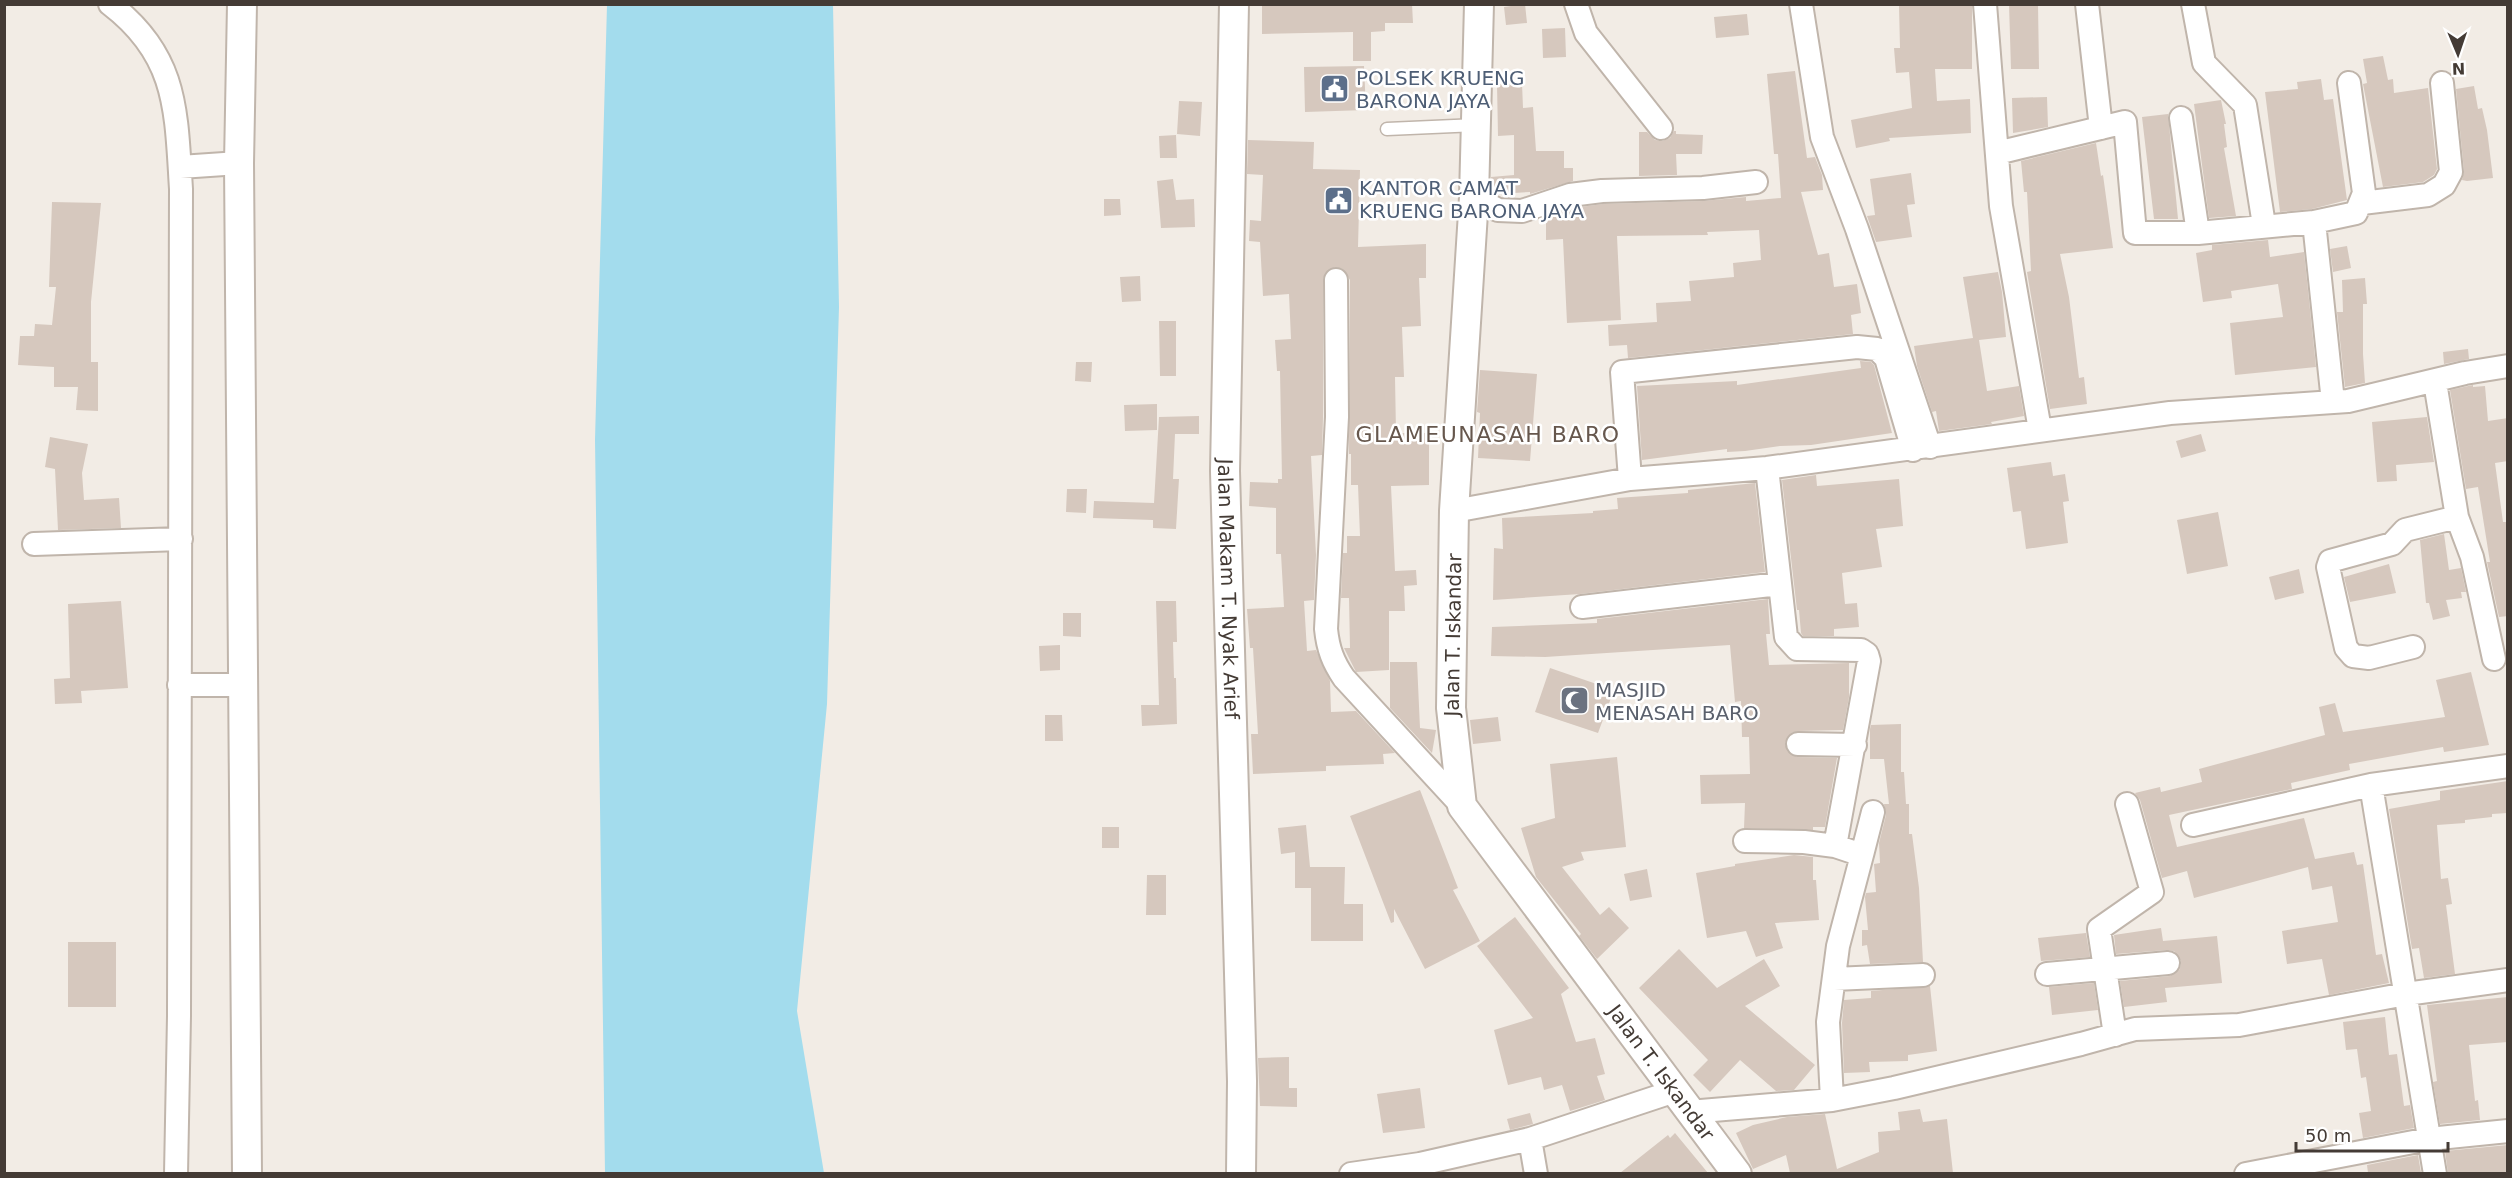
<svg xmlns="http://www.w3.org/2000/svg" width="2512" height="1178" font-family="'DejaVu Sans',sans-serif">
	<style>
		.water { fill: #a3dced }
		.building { fill: #d6c8be }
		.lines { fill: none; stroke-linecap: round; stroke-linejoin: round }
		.service-casing { stroke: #c0b5ab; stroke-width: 15 }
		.minor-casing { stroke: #c0b5ab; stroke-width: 26 }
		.tertiary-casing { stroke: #c0b5ab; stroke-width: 32 }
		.service { stroke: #fff; stroke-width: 12 }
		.minor { stroke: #fff; stroke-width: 22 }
		.tertiary { stroke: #fff; stroke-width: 28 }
		.labels { text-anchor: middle; stroke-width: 5; stroke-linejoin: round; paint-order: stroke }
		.service-label { font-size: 20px; fill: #4e5e75; stroke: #fff; text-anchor: start }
		.street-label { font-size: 20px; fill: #443b35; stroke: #fff }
		.worship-label { font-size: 20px; fill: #5b616d; stroke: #fff; text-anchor: start }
		.quarter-label { font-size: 22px; letter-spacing: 1.5px; fill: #66574d; stroke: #fff }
	</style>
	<rect width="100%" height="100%" fill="#f2ece5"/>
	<path class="water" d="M607 5H833L839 307 827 704 797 1011 824 1173H605L595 440Z"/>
	<path class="building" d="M1262 4H1412L1413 23H1385V31L1371 32V61H1353V32L1262 34Z
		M1525 4 1527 23 1506 25 1504 7Z
		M1972 4V69H1935L1937 101 1970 99 1971 133 1889 138 1890 141 1856 148 1851 120 1912 108 1909 72 1896 73 1894 48H1900L1899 5Z
		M2009 4H2038L2039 69H2011Z
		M1747 14 1749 35 1716 38 1714 17Z
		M1565 28 1566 57 1543 58 1542 29Z
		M2383 56 2388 80 2393 79 2394 93 2428 88 2437 169 2434 175 2423 182 2383 187 2363 84 2367 83 2363 59Z
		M1364 66 1366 110 1305 112 1304 67Z
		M1795 71 1807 158 1815 157 1822 175 1823 190 1801 192 1818 255 1829 253 1834 287 1857 284 1861 313 1851 315 1853 334 1628 358 1627 345 1609 346 1608 325 1657 322 1656 303 1691 301 1689 281 1734 277 1733 263 1761 260 1759 230 1707 232 1708 235 1617 236 1621 320 1567 323 1563 239 1546 240V217L1573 208 1603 204 1703 201 1746 197V201L1781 198 1778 154H1774L1767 74Z
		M2321 79 2324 100 2333 99 2347 200 2312 209 2280 212 2265 92 2298 89 2297 82Z
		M1522 83 1523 108 1533 107 1536 151H1564V168H1573V181L1530 194V192L1497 194 1491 191V177L1514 175V135L1498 136 1497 84Z
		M2474 86 2478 109 2482 108 2487 130 2493 178 2467 181 2462 180 2464 171 2456 89Z
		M2047 97 2048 127 2013 133 2012 98Z
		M2221 100 2226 124H2224L2227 147 2224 148 2236 216 2209 218 2194 104Z
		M1179 101 1202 102 1200 136 1177 134Z
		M2168 114 2178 219H2154L2142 117Z
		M1674 131H1676V134L1703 135 1702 154H1676L1677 175 1639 176V132H1647L1655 140 1662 141 1670 138Z
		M1176 135 1177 158H1160L1159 136Z
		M1248 140 1314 142 1313 169 1360 170 1358 247 1426 244V278H1419L1421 326 1402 327 1404 377H1395L1396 433H1429V485L1391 486 1395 571 1416 570 1417 585 1404 586 1405 611H1389V670L1356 672 1344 648H1350L1349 598H1341L1343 553H1347V536H1360L1358 485H1351V454H1349L1350 280 1343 269 1335 267 1325 273 1323 280V417L1322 455 1311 456 1316 555 1314 600 1304 601 1307 651 1316 650 1330 681 1331 712 1356 711 1395 753 1383 754 1384 764 1326 766V771L1253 774 1251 734H1258L1253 648H1250L1247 609 1284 607 1281 554H1276V508L1249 506 1250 482 1278 483V479H1282L1280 371H1277L1275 340 1291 339 1289 294 1263 296 1260 242 1249 241 1250 220 1261 221 1263 175 1247 174Z
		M2096 143 2101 176 2103 175 2113 248 2060 254 2069 297 2079 378 2084 377 2087 404 2050 409 2027 272 2031 271 2027 192H2024L2021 161Z
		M1911 173 1915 204 1907 205 1912 237 1876 242 1867 216 1875 215 1870 179Z
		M1173 179 1176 200 1194 199 1195 227 1161 228 1157 181Z
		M1104 199H1120L1121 215 1104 216Z
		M52 202 101 203 91 302V362H98V411L76 410 78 387H54V367L18 365 20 336H34L35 324 52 325 56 287H49Z
		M2268 240 2270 257 2304 252 2316 367 2235 375 2230 323 2283 317 2278 284 2231 291 2232 298 2203 302 2196 253 2212 250V245Z
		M2347 246 2351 268 2333 272 2330 249Z
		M1998 272 2002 292 2006 337 1979 340 1987 391 2019 386 2024 416 1991 422 1992 424 1939 431 1936 411 1932 412 1917 366 1914 346 1973 338 1963 277Z
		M1140 276 1141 301 1122 302 1120 277Z
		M2365 278 2367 304H2363V354L2365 383 2345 387 2337 312H2343L2342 280Z
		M1159 321H1176V376H1160Z
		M2468 349 2469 359 2444 364 2443 352Z
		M1860 361 1871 362 1874 365 1892 433 1811 445 1780 446 1745 451 1727 452V449L1642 460 1637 386 1737 381V385L1861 368Z
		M1076 362H1092L1091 382 1075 381Z
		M1480 370 1537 374 1530 461 1478 458 1480 413 1477 412Z
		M2473 385V387L2485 386 2488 421 2508 418V461L2495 463 2503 522H2508V616L2499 617 2487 562H2490L2478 487 2466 489 2450 390Z
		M1157 404V430L1125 431 1124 405Z
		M1199 416V434H1175L1173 479H1179L1176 529 1153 528V520L1093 518 1094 501 1154 503 1159 417Z
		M2427 417 2434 462 2396 465 2397 481 2377 482 2372 422Z
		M2201 434 2206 451 2181 458 2176 441Z
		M50 437 88 444 82 473 84 500 119 498 121 528 58 530 55 469 45 467Z
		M2051 462 2053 476 2065 474 2069 501 2063 502 2068 543 2026 549 2021 511 2013 512 2007 468Z
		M1816 475 1817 486 1899 479 1903 526 1876 529 1882 567 1842 573 1845 604 1857 603 1859 627 1834 629V636H1803L1801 633 1799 610H1797L1782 480Z
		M1755 483 1765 572 1580 594 1493 600 1494 548 1503 549 1502 518 1593 513V511L1618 509 1617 498 1688 493V490Z
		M1067 489H1087L1086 513 1066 512Z
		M2218 512 2228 566 2187 574 2177 520Z
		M2444 534 2449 570 2461 568 2466 592H2461L2462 598 2446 600 2450 616 2433 620 2429 603H2426L2420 540Z
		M2389 564 2396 593 2350 602 2344 577Z
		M2299 569 2304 593 2275 600 2269 577Z
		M1768 599 1770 634H1766L1769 665 1849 663V697L1843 730 1798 731 1791 733 1785 743 1787 751 1797 757 1837 758 1825 827H1813V830L1744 828 1745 803 1701 804 1700 775 1750 774 1749 737H1742L1741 701 1735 702 1730 645 1545 657 1491 656 1492 627 1597 623V619Z
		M121 601 128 688 81 691 82 703 55 704 54 679 70 678 68 604Z
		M1156 601H1176L1177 642H1173L1174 678H1176L1177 724 1142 726 1141 705H1159Z
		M1063 613H1081V637L1063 636Z
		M1060 645V670L1040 671 1039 646Z
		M1390 662H1417L1420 728 1436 730 1432 753 1390 708Z
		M1550 668 1614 690 1598 733 1535 712Z
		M2471 672 2489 745 2444 752 2443 747 2349 764 2350 770 2291 783 2292 789 2169 815 2177 847 2304 818 2315 859 2354 852 2357 865 2363 864 2376 955 2382 954 2389 983 2329 995 2322 959 2287 964 2282 931 2338 922 2332 886 2312 890 2308 867 2194 898 2187 871 2162 878 2140 800 2135 793 2160 787 2161 792 2202 782 2199 769 2325 735 2319 707 2335 703 2343 732 2445 717 2436 680Z
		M1045 715H1062L1063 741H1045Z
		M1498 717 1501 741 1473 744 1470 720Z
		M1901 724V772H1904L1906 804H1909V834H1912L1919 888 1923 962 1870 964 1867 945 1862 946V930H1868L1865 897 1866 893 1876 892 1874 864 1880 863 1879 843 1886 815 1884 804H1889L1884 759H1870V729L1871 725Z
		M1617 757 1626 847 1581 852 1584 860 1562 867 1600 915 1609 907 1629 928 1597 959 1579 936 1581 934 1536 877 1521 828 1555 818 1550 764Z
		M2508 781V813L2492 814V817L2465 820V823L2437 825 2441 879 2448 878 2452 904 2446 905 2455 974 2424 978 2419 948 2412 949 2389 809 2440 800V791Z
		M1420 790 1458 888 1453 890 1480 941 1425 969 1394 909V922L1391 923 1350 816Z
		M1306 825 1310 867H1345L1344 904H1363V941H1311V888H1295V852L1281 854 1278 828Z
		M1102 827H1119V848H1102Z
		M1794 855 1813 857V880H1816L1819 920 1775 923 1783 948 1756 957 1746 931 1707 938 1696 873 1735 866V864Z
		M1647 869 1652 897 1630 901 1624 874Z
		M1147 875H1166V915H1146Z
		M1515 917 1569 988 1561 994 1576 1042 1595 1038 1605 1074 1597 1076 1605 1100 1570 1111 1562 1085 1544 1090 1541 1077 1508 1085 1494 1030 1533 1018 1477 946Z
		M2161 928 2163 941 2217 936 2222 983 2165 988 2167 1002 2124 1007 2120 981 2170 976 2180 969 2181 961 2174 951 2167 950 2116 954 2114 935Z
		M2086 933 2090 957 2041 961 2038 938Z
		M68 942H116V1007H68Z
		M1679 949 1717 988 1764 959 1780 986 1745 1006 1815 1065 1794 1090 1776 1091 1740 1060 1710 1092 1693 1075 1708 1060 1639 988Z
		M2094 983 2098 1010 2052 1015 2049 987Z
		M1930 986 1937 1051 1908 1055V1061L1869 1062 1870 1072 1844 1073 1842 1023 1844 1000 1871 998V991Z
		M2508 997V1042L2469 1045 2475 1101 2478 1100 2480 1120 2440 1124 2433 1082 2437 1081 2427 1005Z
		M2385 1017 2389 1055 2397 1054 2404 1106 2410 1105 2414 1128 2363 1138 2359 1113 2371 1111 2366 1077 2361 1078 2357 1049 2346 1050 2343 1022Z
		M1289 1057V1088H1297V1107L1260 1106 1258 1058Z
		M1420 1088 1425 1128 1383 1133 1377 1094Z
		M1920 1109 1923 1122 1947 1119 1953 1173H1790L1786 1155 1753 1169 1736 1133 1753 1125 1787 1117 1825 1114 1837 1169 1879 1152 1878 1132 1900 1130 1898 1112Z
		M1530 1113 1533 1124 1510 1130 1507 1119Z
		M1675 1133 1708 1173H1620L1668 1135 1670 1138Z
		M2508 1145V1173H2448L2445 1151Z
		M2418 1155 2421 1173H2368L2367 1165Z"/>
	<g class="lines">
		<defs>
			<path id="service" d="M1387 129 1477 125"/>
			<path id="minor" d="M110 4C178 56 176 111 181 189L179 1016 176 1174
				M1576 4 1586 33 1661 128
				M1801 4 1822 137 1857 229 1930 447
				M1985 4 2001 206 2040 430
				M2087 4 2101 128
				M2193 4 2204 63 2245 105 2264 225
				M2181 118 2198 233
				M1997 153 2125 122 2135 233H2198L2314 222 2356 213 2364 193 2349 83
				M180 167 239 163
				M1474 197 1498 210 1522 211 1570 195 1602 191 1703 188 1756 182
				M2362 203 2428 195 2444 185 2451 172 2442 83
				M2314 222 2333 402
				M1336 280 1337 417 1326 629C1328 649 1333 662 1344 678L1462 806
				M2435 382 2457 517 2472 557 2494 659
				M1767 468 1786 637 1797 649 1861 650 1867 654 1869 661 1835 846 1862 855 1838 946 1828 1022 1832 1100
				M1630 479 1622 372 1857 347 1877 349 1886 358 1913 450
				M1454 511 1630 479 1767 468 2170 413 2348 401 2465 373 2508 366
				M34 544 181 539
				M1582 607 1779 584
				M2413 647 2369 658 2353 656 2346 648 2328 567 2330 561 2392 544 2405 530 2457 517
				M179 685H243
				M1798 744 1855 745
				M2371 785 2435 1174
				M2193 825 2371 785 2508 766
				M1745 841 1804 842 1835 846
				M1862 855 1873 812
				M2047 974 2168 963
				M1834 979 1923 975
				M2115 1035 2099 929 2152 892 2127 804
				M1689 1112 1832 1100 1894 1088 2081 1044 2135 1029 2239 1025 2406 994 2508 980
				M1530 1139 1536 1174
				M1351 1174 1420 1164 1530 1139 1675 1091
				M2246 1174 2429 1139 2508 1131"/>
			<g id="tertiary">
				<path d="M242 4 239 163 247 1174"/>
				<path id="s1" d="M1234 4 1225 471 1242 1081 1241 1174"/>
				<path id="s2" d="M1479 4 1474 197 1454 511 1451 708 1462 806 1737 1174"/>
			</g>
		</defs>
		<use href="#service" class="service-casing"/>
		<use href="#minor" class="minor-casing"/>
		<use href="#tertiary" class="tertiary-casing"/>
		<use href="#service" class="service"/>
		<use href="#minor" class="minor"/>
		<use href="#tertiary" class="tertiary"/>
	</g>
	<defs>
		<symbol id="civic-square" viewBox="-11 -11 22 22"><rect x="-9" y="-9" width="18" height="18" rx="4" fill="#5c6f8a" stroke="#fff"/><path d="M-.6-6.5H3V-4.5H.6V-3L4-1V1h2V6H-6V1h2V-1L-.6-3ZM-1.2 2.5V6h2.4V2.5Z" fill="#fff"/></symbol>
		<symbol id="mosque-square" viewBox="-11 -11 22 22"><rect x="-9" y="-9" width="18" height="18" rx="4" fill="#6b7280" stroke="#fff"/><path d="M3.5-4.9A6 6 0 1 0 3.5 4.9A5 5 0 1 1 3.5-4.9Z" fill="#fff"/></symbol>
	</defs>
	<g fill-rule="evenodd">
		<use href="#civic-square" x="1318" y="72" width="33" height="33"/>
		<use href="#civic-square" x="1322" y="184" width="33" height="33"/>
		<use href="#mosque-square" x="1558" y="684" width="33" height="33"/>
	</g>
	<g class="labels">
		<g class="service-label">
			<text x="1356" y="85">POLSEK KRUENG<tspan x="1356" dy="23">BARONA JAYA</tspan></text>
			<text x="1359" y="195">KANTOR CAMAT<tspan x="1359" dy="23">KRUENG BARONA JAYA</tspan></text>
		</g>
		<g class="street-label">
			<text dy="7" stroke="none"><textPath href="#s1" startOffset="585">Jalan Makam T. Nyak Arief</textPath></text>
			<text transform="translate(1453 635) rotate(-89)" y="7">Jalan T. Iskandar</text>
			<text dy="7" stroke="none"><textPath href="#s2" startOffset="1136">Jalan T. Iskandar</textPath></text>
		</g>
		<g class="worship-label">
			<text x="1595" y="697">MASJID<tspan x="1595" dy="23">MENASAH BARO</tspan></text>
		</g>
		<g class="quarter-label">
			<text x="1488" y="442">GLAMEUNASAH BARO</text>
		</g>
	</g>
	<rect width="2512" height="1178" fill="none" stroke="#443b35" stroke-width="12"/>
	<g transform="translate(2458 54) rotate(178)" stroke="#ffffff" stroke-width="4.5" paint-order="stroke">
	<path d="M0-4.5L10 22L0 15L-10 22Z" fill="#443b35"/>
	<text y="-9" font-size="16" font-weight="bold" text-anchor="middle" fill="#443b35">N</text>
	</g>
	<path d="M2296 1142v9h152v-9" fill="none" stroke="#443b35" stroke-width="3"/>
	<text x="2305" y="1142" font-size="18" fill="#443b35" stroke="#ffffff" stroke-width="4.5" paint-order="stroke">50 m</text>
</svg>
